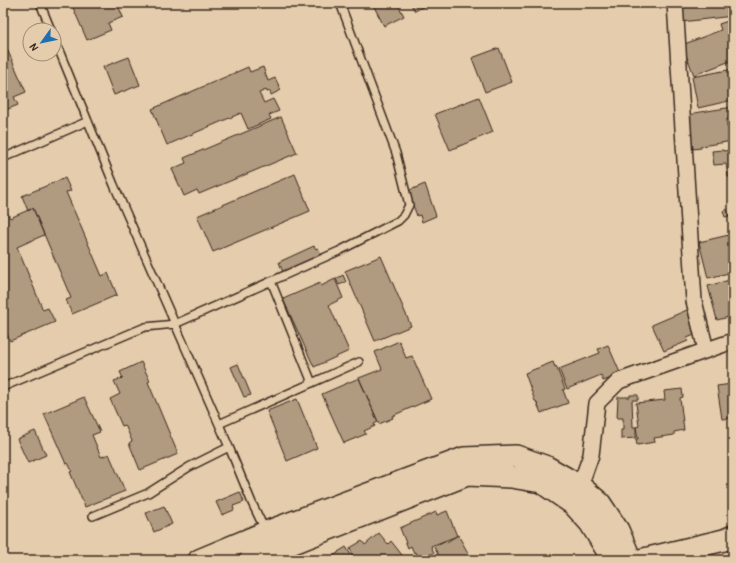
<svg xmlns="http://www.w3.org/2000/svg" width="736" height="563" font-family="'Patrick Hand',sans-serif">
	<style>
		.building { fill: #b09a80; stroke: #3b2a1e }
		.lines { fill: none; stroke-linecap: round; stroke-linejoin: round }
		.service-casing { stroke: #3b2a1e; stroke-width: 10 }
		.minor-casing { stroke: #3b2a1e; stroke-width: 18 }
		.secondary-casing { stroke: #3b2a1e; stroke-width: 24 }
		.service { stroke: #e4ccac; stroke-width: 7 }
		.minor { stroke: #e4ccac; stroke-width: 15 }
		.secondary { stroke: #e4ccac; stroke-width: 21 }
	</style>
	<rect width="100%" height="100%" fill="#e4ccac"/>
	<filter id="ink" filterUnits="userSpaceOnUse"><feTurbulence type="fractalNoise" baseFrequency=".025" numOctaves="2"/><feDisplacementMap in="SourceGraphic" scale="8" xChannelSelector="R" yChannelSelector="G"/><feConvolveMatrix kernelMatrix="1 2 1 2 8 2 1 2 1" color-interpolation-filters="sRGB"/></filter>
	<g filter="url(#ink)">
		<path class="building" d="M71 3H117L123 17 108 23 111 30 87 40Z
			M372 3H397L404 16 384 26Z
			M410 3H430L415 11Z
			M679 3H732V5H733V16L681 22Z
			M731 20 733 24V60L694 75 682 45 721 30 719 24Z
			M3 40 26 92 14 97 18 105 3 111Z
			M499 48 512 82 485 92 472 58Z
			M129 57 140 85 114 95 103 67Z
			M248 67 250 72 263 67 268 81 275 78 281 90 271 95 270 91 267 92 266 90 259 93 264 103 273 99 279 111 269 115 271 119 248 129 241 113 167 145 152 109Z
			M733 69V100L698 108 692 77Z
			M479 97 493 132 450 150 435 114Z
			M733 107V119H727V127L733 126V141L701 146V148L693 149 687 115 694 114V113Z
			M281 117 297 153 199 194 197 190 184 196 172 169 186 163 184 158Z
			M723 150V151L733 150V177H728L726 164 714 165 712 151Z
			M295 174 310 211 213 252 197 216Z
			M65 178 71 191 66 192 102 276 108 273 117 295 72 314 66 300 71 298 33 208 28 211 22 196Z
			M425 184 436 216 422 222 420 215 417 216 408 191Z
			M3 204 10 218 33 208 44 235 17 247 43 310 48 308 55 322 10 341 4 327 7 326 3 316Z
			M727 209 729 216 725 217 723 211Z
			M733 234V245L730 246 732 250H733V272L708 278 699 242Z
			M314 246 316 249 318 248 322 257 284 275 279 262Z
			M381 256 411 326 375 341 345 271Z
			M343 275 346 282 339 285 336 279Z
			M335 279 343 298 329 305 349 351 314 367 283 299 320 283 321 286Z
			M733 279V316L717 320 708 286Z
			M687 310 697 334 687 338 688 341 664 351 652 325Z
			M399 341 406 358 412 356 431 399 392 416 393 418 379 424 359 378 382 369 375 352Z
			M608 345 621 375 603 381 601 375 567 389 559 369 600 353 598 349Z
			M141 362 150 381 148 382 178 454 140 470 129 443 132 441 125 425 122 426 110 399 120 394 114 381 123 378 120 372Z
			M553 362 555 367 556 366 565 389 563 390 568 403 541 413 536 401H535L525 373Z
			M238 364 251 395 244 397 231 367Z
			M359 378 378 422 374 424 375 426 364 431 366 434 344 443 322 394Z
			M733 381V418L722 419 717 386 732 384V382Z
			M682 389 683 397 680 398 684 430 674 432V435L654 438 655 442 637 445 636 439H638L636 427 639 426 636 403 665 400 664 391Z
			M630 395H638V400H632L633 427H636V438L621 439V430H623V418H617L618 397H630Z
			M84 397 100 432 92 435 101 457 109 454 125 491 85 507 70 472 72 471 68 463 66 464 44 414Z
			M297 399 317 448 287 461 267 411Z
			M35 431 46 455 28 463 17 439Z
			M240 492 244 502 233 506 234 510 222 515 216 502Z
			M164 506 172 524 154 532 146 513Z
			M447 511 457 536 431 546 434 553 421 559 420 556 418 557 417 554H416L415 552 414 553 411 546 408 548 400 528 436 512 437 515Z
			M379 533 388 544 391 541 402 555 395 560H355L350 548 362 541 365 545Z
			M458 535 472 560H441L434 547 444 541 445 543Z
			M346 547 354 560H326L338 553V552Z"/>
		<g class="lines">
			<defs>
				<path id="service" d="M40 3 51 30
					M54 38 114 185 229 447 252 503 265 530
					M3 158 88 121
					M271 281 312 383
					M3 387 145 327 175 324 339 251 398 221 404 215 409 205 396 153 340 3
					M219 424 359 362
					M93 516 148 493 189 467 229 447"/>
				<path id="minor" d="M675 3 694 301 706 350
					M574 494 580 486 591 455 597 403 619 381 733 341"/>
				<path id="secondary" d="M199 560 266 532 464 458 516 456 547 467 580 486 600 503 618 530 631 560
					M250 560 467 475 511 477 541 482 573 504 590 523 606 549 611 560
					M640 560 724 540 733 536"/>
			</defs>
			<use href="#service" class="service-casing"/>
			<use href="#minor" class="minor-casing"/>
			<use href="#secondary" class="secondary-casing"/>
			<use href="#service" class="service"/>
			<use href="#minor" class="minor"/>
			<use href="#secondary" class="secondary"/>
		</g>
	</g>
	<rect width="736" height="563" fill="none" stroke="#e4ccac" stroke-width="16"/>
	<rect x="8" y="8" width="720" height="547" fill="none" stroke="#3b2a1e" stroke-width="1.5" filter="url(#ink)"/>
	<g transform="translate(42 42) rotate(237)"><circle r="19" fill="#e4ccac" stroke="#a08b73"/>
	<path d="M0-3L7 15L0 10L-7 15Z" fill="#1f6fb2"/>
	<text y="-6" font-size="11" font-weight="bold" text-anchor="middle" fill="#3b2a1e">N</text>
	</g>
</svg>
